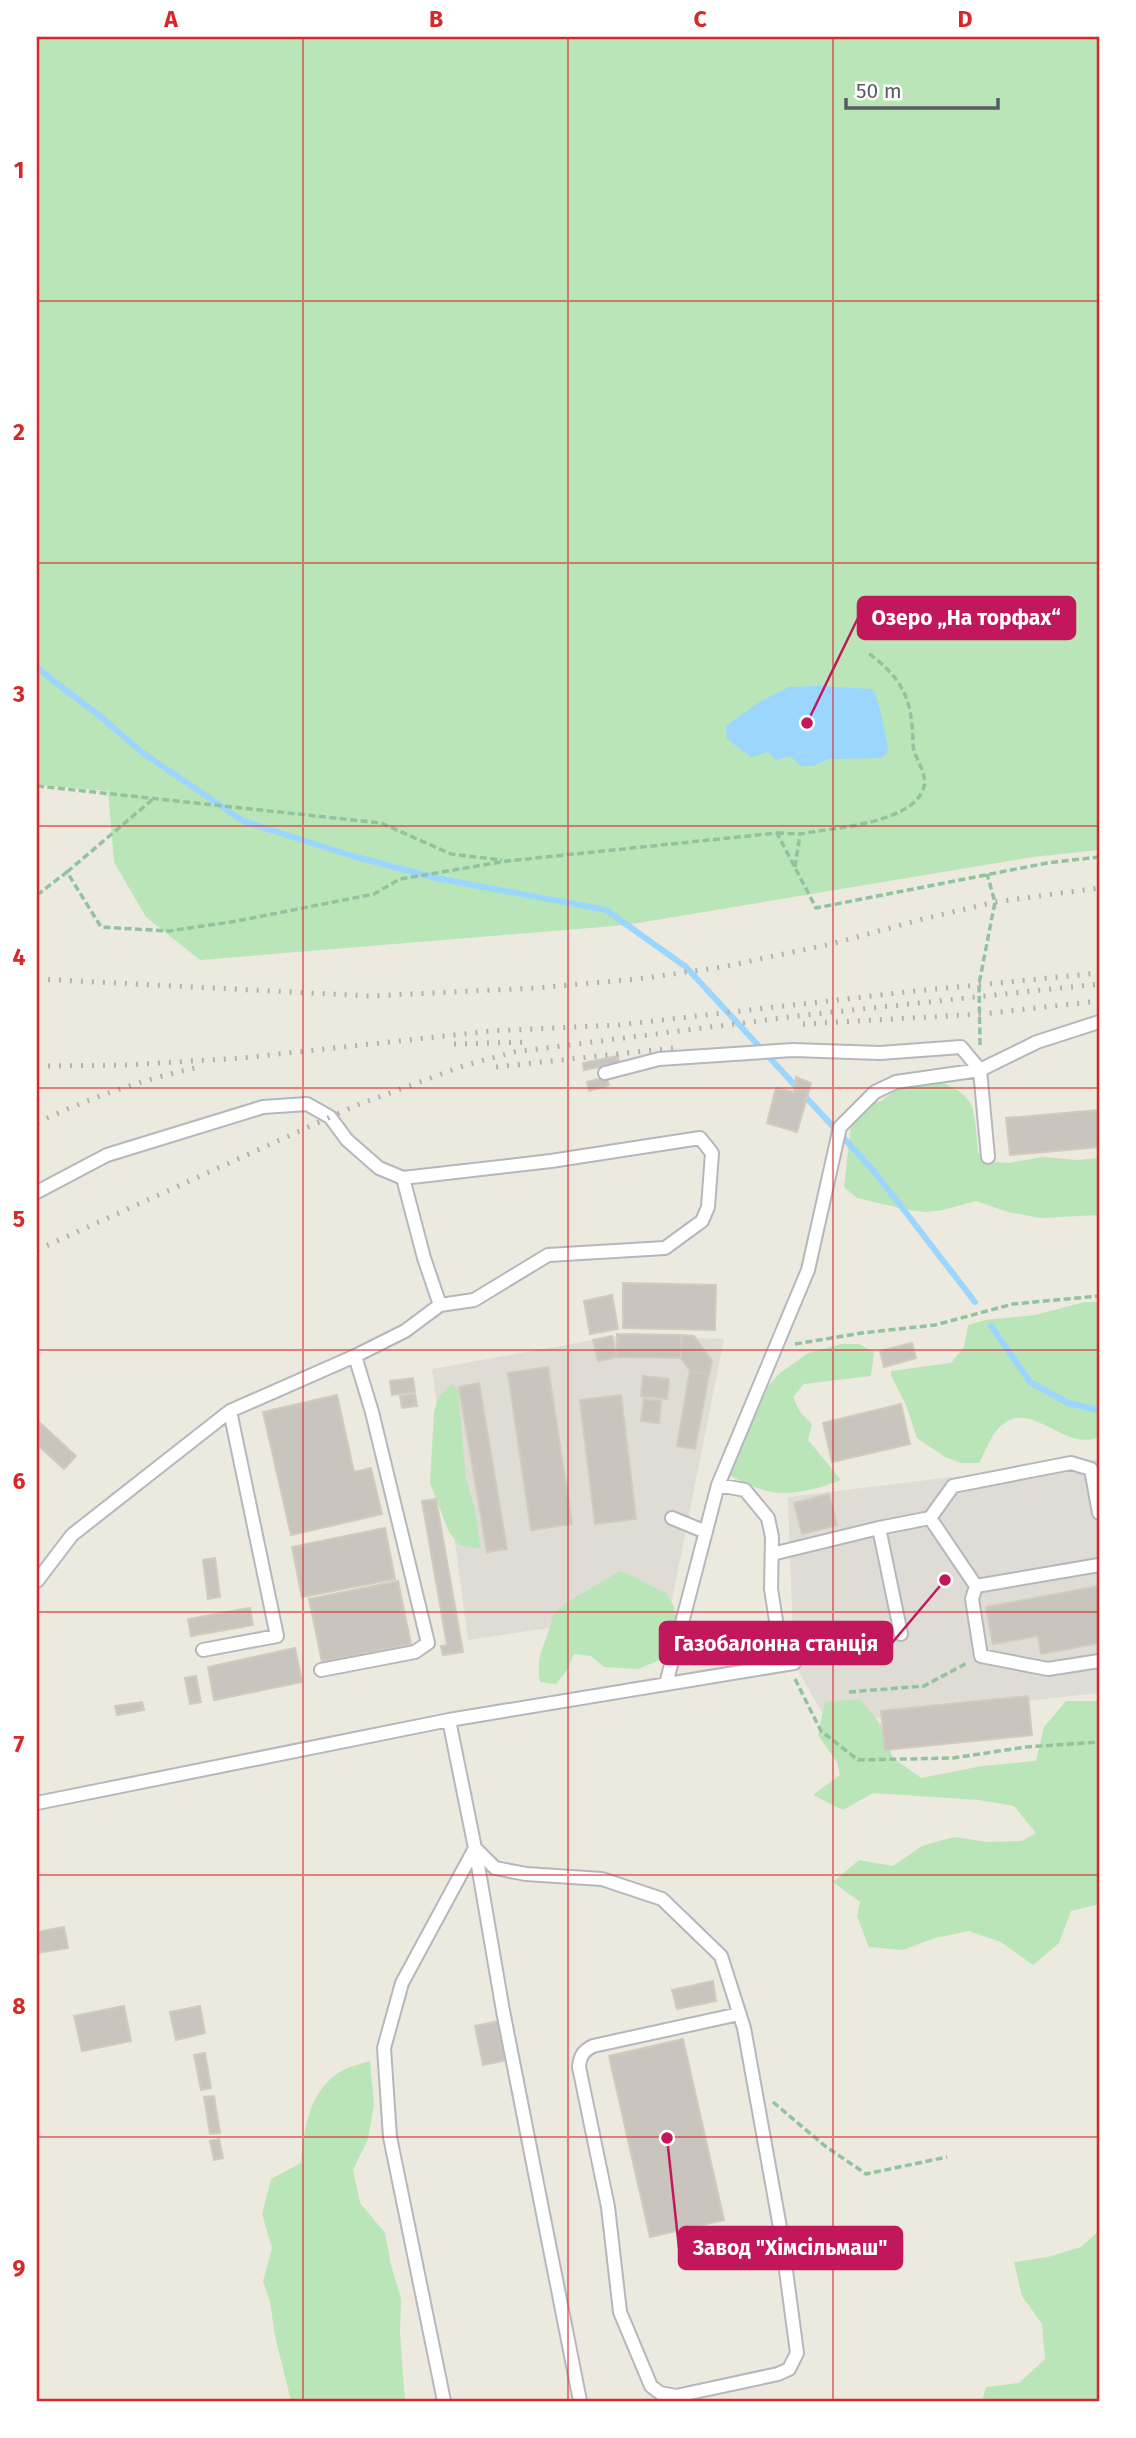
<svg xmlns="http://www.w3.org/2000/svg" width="1136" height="2438" font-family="'Fira Sans',sans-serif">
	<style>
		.industrial { fill: #dfdcd6 }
		.green { fill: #bae5b9 }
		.water { fill: #9bd6ff }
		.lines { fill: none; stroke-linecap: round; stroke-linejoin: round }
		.stream { stroke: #9bd6ff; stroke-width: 6 }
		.building { fill: #c9c5be; stroke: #d1cabd; stroke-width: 2 }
		.service-casing { stroke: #b5b7bd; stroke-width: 16 }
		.path { stroke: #91c49e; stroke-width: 3.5; stroke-dasharray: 7 3.5; stroke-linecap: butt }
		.service { stroke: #fff; stroke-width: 12 }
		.rail { stroke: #b1b2b2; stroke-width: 5; stroke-dasharray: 2 9; stroke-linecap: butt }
		.grid { fill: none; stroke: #d62828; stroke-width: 2; stroke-opacity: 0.55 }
		.leader { fill: none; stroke: #c2185b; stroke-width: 2.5 }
		.callout-dot { fill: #c2185b; stroke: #fff; stroke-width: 2.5 }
		.callout { fill: #c2185b; stroke: #c2185b; stroke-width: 2.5 }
		.callout-label { font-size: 21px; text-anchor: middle; font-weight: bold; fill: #fff }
		.neatline { fill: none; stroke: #d62828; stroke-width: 2.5 }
		.grid-label { font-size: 23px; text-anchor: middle; font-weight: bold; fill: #d62828 }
	</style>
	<rect width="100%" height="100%" fill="#ece9de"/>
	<path class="industrial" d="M621 1335 724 1339 670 1610 468 1640 432 1369Z
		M1099 1459V1693L828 1723 794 1663 788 1497Z"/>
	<path class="green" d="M37 37H1099V850L1033 857 626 925 200 960 146 917 114 862 108 791 37 785Z
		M926 1078C941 1082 962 1088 970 1103 976 1113 977 1141 978 1153L993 1162 1009 1163 1042 1157 1077 1160 1099 1158V1215L1041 1218 1008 1212 976 1201 943 1210 926 1212 908 1210 857 1198 844 1187 852 1117 864 1104 881 1101 909 1081Z
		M1085 1302H1099V1437C1062 1453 1030 1394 998 1429 990 1438 985 1452 979 1463H961L945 1457 917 1438 906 1405 891 1375V1371L951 1363 964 1347 968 1325 985 1320 1035 1315Z
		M841 1344H859L874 1352 871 1376 804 1384 793 1397 800 1412 812 1424 808 1440 841 1480C794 1497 773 1499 729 1475L722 1459 744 1433 754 1419 768 1386 780 1373 808 1353Z
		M452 1384 458 1390 466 1478 475 1510 481 1549 459 1545 449 1532 430 1483 434 1412 439 1396Z
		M620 1571C638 1576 648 1587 665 1592 682 1615 679 1631 667 1657L638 1669 604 1667 591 1656 574 1654 567 1670 556 1684 540 1682C535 1650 548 1644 553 1614L569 1601Z
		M860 1699 881 1725 893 1758 921 1778 982 1766 1036 1761 1044 1727 1066 1701H1099V1904L1071 1911 1059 1943 1033 1965 1001 1942 969 1931 935 1938 903 1950 869 1947 857 1916 860 1902 833 1882 859 1860 893 1866 922 1846 954 1837 988 1842 1022 1841 1036 1833 1014 1806 979 1800 873 1793 843 1810 813 1795 840 1775 837 1762 818 1735 825 1702Z
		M370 2061 374 2105 368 2139 353 2170 360 2203 385 2233 391 2265 401 2299 400 2334 405 2401H291L275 2336 270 2302 263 2281 272 2248 262 2214 271 2179 301 2163C304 2128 309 2089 343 2070 351 2066 361 2064 370 2061Z
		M1099 2231V2401H982L986 2387 1019 2383 1045 2359 1042 2324 1022 2296 1014 2262 1048 2257 1081 2247Z"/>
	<path class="water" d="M818 686 872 689 877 698 888 745 887 753 881 758 829 759 813 766H801L790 756 776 760 768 752 751 757 727 739 726 726 761 701 789 687Z"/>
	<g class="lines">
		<path class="stream" d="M37 668 101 717 143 753 243 821 349 855 436 878 606 910 686 967 873 1170 975 1302
			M991 1326 1030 1382 1068 1403 1099 1410"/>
	</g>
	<path class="building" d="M618 1056 619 1063 584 1070 583 1063Z
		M606 1077 609 1085 589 1091 587 1082Z
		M796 1077 811 1083 797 1132 767 1123 776 1088 794 1092Z
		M1098 1110 1099 1147 1010 1155 1006 1118Z
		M623 1283 716 1285 715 1330 623 1328Z
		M612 1295 618 1329 590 1334 584 1301Z
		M617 1334 681 1335V1358L617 1357Z
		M681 1335 694 1336 712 1361 709 1374 690 1371 681 1358Z
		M612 1336 617 1357 598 1361 593 1340Z
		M912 1343 916 1358 884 1367 880 1351Z
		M548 1367 572 1524 531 1530 508 1373Z
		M690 1371 709 1374 695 1449 677 1446Z
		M643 1376 669 1379 667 1399 641 1396Z
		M413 1378 415 1392 392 1395 390 1381Z
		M479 1383 507 1549 487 1552 459 1387Z
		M415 1394 417 1406 402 1408 400 1396Z
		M337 1395 354 1472 371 1468 382 1514 291 1535 263 1412Z
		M621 1395 636 1519 595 1524 580 1400Z
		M644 1399 661 1401 659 1423 641 1421Z
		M901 1404 910 1444 832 1462 823 1423Z
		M37 1420 76 1456 64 1469 37 1444Z
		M829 1494 837 1525 802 1534 794 1503Z
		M436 1499 463 1652 443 1655 441 1646 447 1645 422 1501Z
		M385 1528 395 1579 302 1597 292 1547Z
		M215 1558 220 1597 208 1599 203 1560Z
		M398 1581 411 1644 322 1662 309 1599Z
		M1099 1586V1643L1041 1654 1038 1636 993 1644 986 1607Z
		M250 1608 253 1625 191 1636 188 1619Z
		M295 1648 302 1682 214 1700 208 1667Z
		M196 1676 201 1702 190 1704 185 1678Z
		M1028 1696 1032 1735 885 1750 881 1711Z
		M142 1702 144 1710 117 1715 115 1706Z
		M64 1927 68 1948 37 1953V1932Z
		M713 1981 716 2001 677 2009 672 1990Z
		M124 2006 131 2041 82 2051 74 2016Z
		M200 2006 205 2033 176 2040 170 2012Z
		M499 2021 507 2060 483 2065 475 2026Z
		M683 2039 724 2220 650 2237 609 2056Z
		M205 2053 211 2088 201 2090 194 2055Z
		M214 2096 220 2133 210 2134 204 2097Z
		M219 2139 223 2158 214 2160 210 2141Z"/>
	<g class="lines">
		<defs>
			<path id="service" d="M605 1073 659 1059 793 1050 880 1053 961 1047 980 1070 1037 1042 1099 1022
				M403 1178 551 1161 700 1138 712 1153 708 1207 702 1221 665 1248 548 1255 474 1300 440 1305
				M37 1192 107 1155 263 1107 307 1104 330 1117 347 1140 379 1168 403 1178 424 1258 440 1305 405 1331 355 1356 230 1411 72 1535 37 1581
				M718 1485 745 1490 768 1518 772 1537 771 1589 783 1665
				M672 1518 706 1532
				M930 1518 976 1586 1099 1565
				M879 1528 930 1518 953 1486 1071 1463 1091 1469 1099 1513
				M772 1554 879 1528 901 1634
				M976 1586 972 1599 981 1656 1048 1669 1099 1661
				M203 1650 277 1636 230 1411
				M321 1670 415 1652 428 1643 372 1412 355 1356
				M666 1684 718 1485 808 1270 840 1127 875 1092 896 1082 980 1070 988 1157
				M449 1720 794 1663
				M37 1803 449 1720 475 1848 402 1983 384 2048 390 2137 444 2401
				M475 1848 495 1868 526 1874 602 1879 662 1899 721 1956 744 2028 781 2233 797 2353 789 2369 778 2374 676 2396 660 2393 651 2386 620 2312 608 2207 579 2067C580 2056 583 2051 593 2046L739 2014
				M475 1848 503 2011 580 2401"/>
		</defs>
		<use href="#service" class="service-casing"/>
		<path class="path" d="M37 786 381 823 451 854 502 860
			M777 833 800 834
			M795 867 800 834C832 828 909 824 923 790 930 774 913 759 913 743 912 698 903 679 867 652
			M67 872 153 799
			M37 895 67 872 101 927 169 931 237 921 374 894 400 879 507 861 777 833 816 908 1047 863 1099 857
			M980 1045 979 984 995 902 987 874
			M795 1344 862 1333 935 1325 1013 1304 1099 1296
			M795 1679 821 1731 858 1760 953 1758 1026 1747 1099 1742
			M849 1692 924 1686 967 1663
			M773 2102 825 2146 866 2174 947 2157"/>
		<use href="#service" class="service"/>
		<path class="rail" d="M37 979 370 996 536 988 638 979 722 967 831 944 923 919 995 902 1099 888
			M803 1024 982 1014 1099 1001
			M454 1044 528 1042
			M37 1066 126 1065 242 1058 491 1031 619 1025 916 991 1099 973
			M496 1067 673 1048
			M37 1123C86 1099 141 1080 195 1068
			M37 1250 357 1105 466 1065 514 1052 805 1015 1099 984"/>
	</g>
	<path class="grid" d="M303 37V2401M568 37V2401M833 37V2401M37 301H1099M37 563H1099M37 826H1099M37 1088H1099M37 1350H1099M37 1612H1099M37 1875H1099M37 2137H1099"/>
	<path class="leader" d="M807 723L858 618M945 1580L892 1643M667 2138L679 2248"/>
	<g class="callout-dot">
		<circle cx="807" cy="723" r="7"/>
		<circle cx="945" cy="1580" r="7"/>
		<circle cx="667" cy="2138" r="7"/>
	</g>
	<g class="callout">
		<rect x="858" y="597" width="217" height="42" rx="7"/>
		<rect x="660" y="1622" width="232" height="42" rx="7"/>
		<rect x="679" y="2227" width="223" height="42" rx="7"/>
	</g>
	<g class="callout-label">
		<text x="966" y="625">Озеро „На торфах“</text>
		<text x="776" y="1651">Газобалонна станція</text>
		<text x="790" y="2255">Завод "Хімсільмаш"</text>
	</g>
	<rect width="1136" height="2438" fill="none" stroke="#ffffff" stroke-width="77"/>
	<path d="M846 98v10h152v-10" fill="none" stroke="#585c61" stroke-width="3.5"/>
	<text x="856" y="98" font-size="21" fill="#585c61" stroke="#ffffff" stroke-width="5" paint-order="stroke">50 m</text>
	<rect x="38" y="38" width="1060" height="2362" class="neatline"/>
	<g class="grid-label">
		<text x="171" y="27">A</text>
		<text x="436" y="27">B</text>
		<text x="700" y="27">C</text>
		<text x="965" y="27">D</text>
		<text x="19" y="178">1</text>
		<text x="19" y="440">2</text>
		<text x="19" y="702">3</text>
		<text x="19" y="965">4</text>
		<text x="19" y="1227">5</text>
		<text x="19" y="1489">6</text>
		<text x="19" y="1752">7</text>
		<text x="19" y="2014">8</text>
		<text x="19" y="2276">9</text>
	</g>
</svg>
